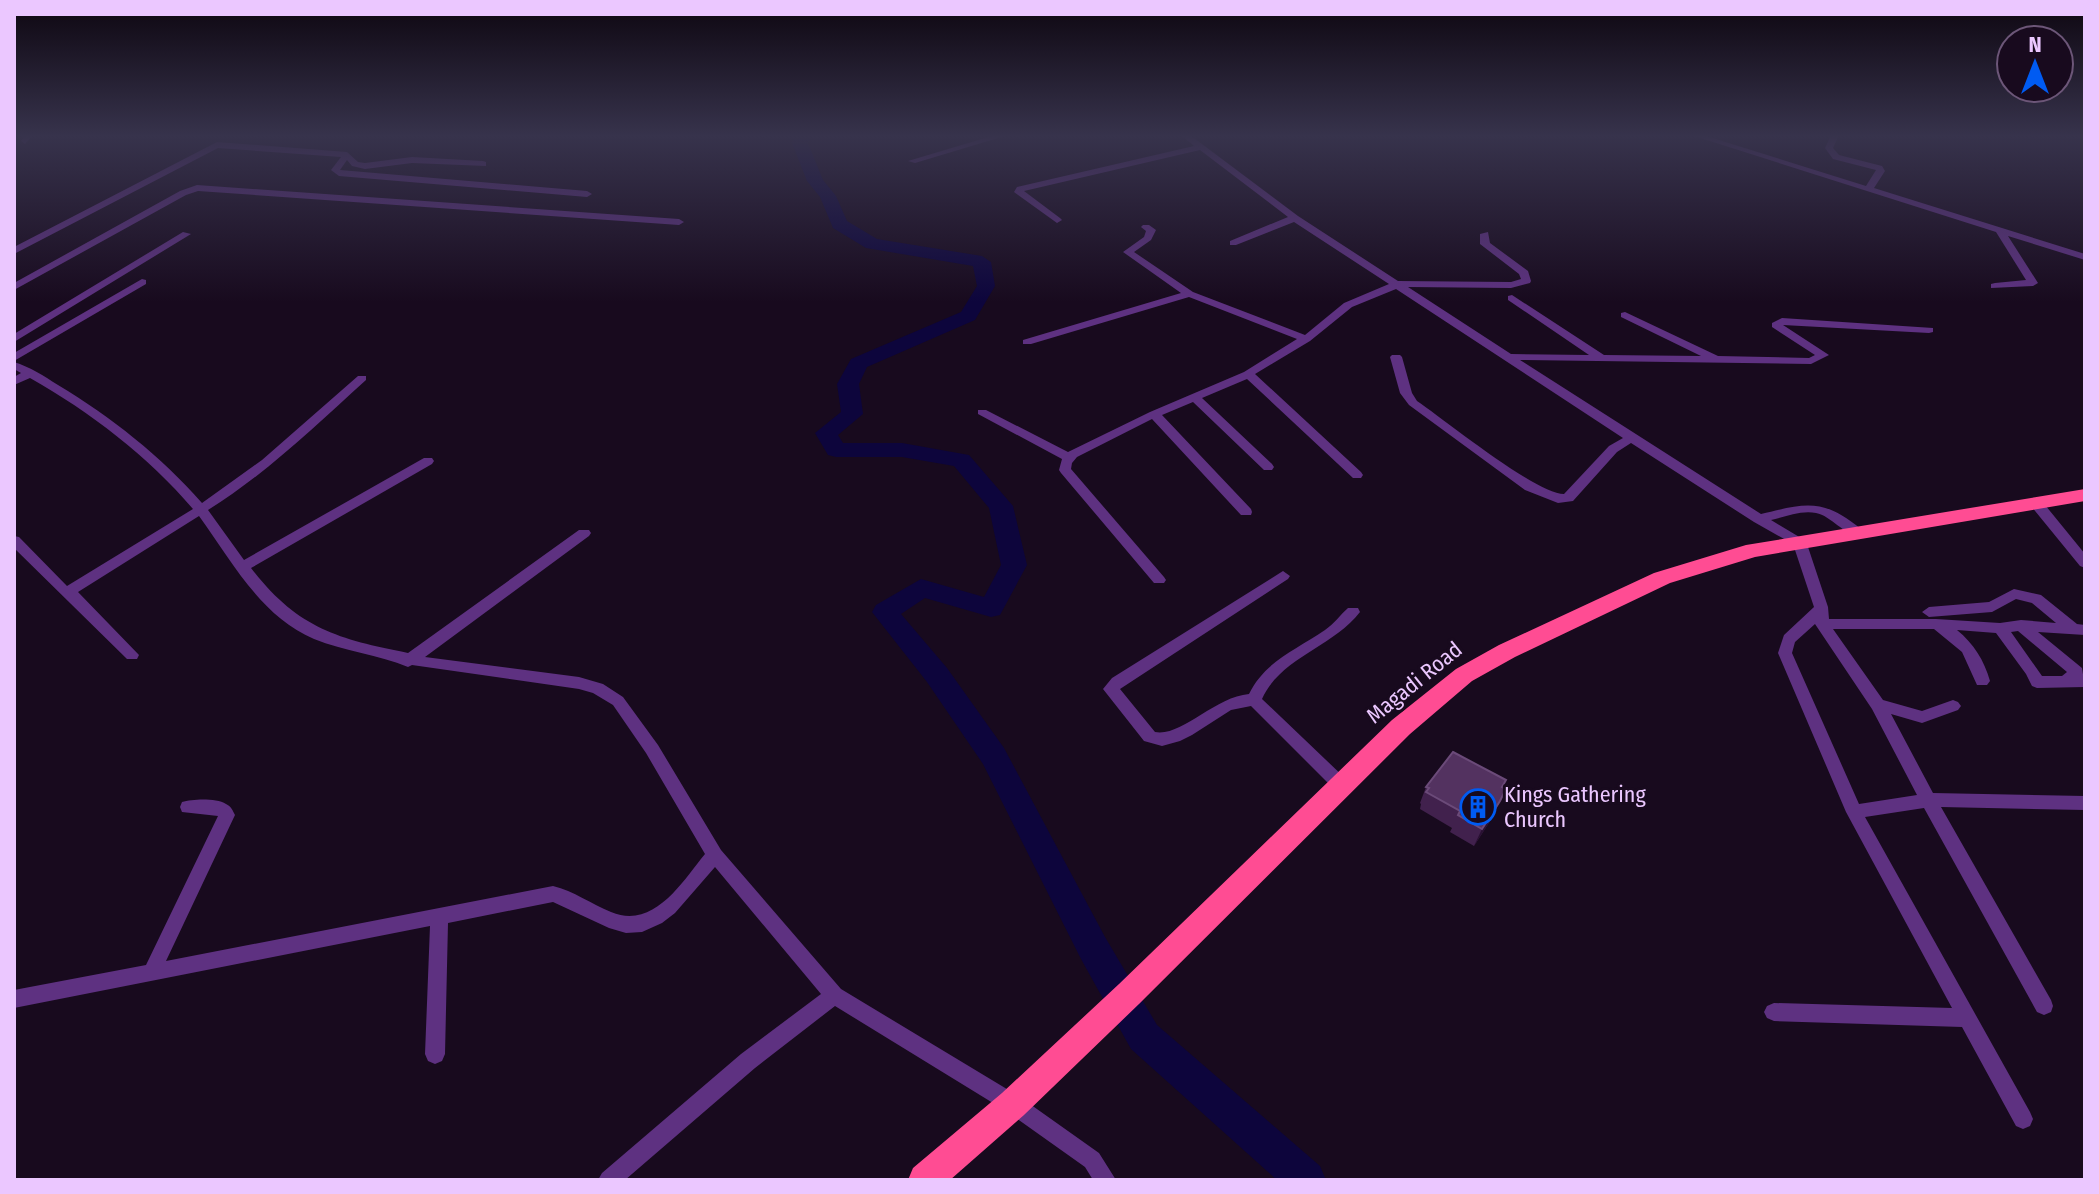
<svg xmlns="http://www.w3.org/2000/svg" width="2099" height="1194" font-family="'Fira Sans Condensed',sans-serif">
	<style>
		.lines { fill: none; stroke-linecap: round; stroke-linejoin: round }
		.river { fill: #0d053c; fill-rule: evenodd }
		.minor { fill: #5e3181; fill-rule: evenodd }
		.trunk { fill: #ff4c93; fill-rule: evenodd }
		.wall { fill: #41214d }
		.shaded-wall { fill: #291032 }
		.building { fill: #533260; stroke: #6b4a79; stroke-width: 2 }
		.labels { text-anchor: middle; stroke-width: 6; stroke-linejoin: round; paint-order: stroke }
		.street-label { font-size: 22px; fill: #ebc7ff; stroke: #180a1e }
		.poi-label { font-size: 22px; fill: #ebc7ff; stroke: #180a1e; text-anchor: start }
	</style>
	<rect width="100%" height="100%" fill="#180a1e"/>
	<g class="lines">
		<path class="river" d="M797 135H813L808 143 823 180 836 196 847 221 877 239 982 256 991 262 995 286 975 320 867 367 859 384 863 414 838 435 843 443H902L969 455 1013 506 1027 565 1000 615 991 617 925 598 901 614 947 668 1004 748 1105 937 1157 1025 1320 1166 1326 1180H1277L1131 1049 1081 959 983 764 927 682 872 612 876 605 921 579 984 597 1001 565 989 508 954 466 902 457H836L828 455 815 433 841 412 837 384 851 359 961 312 977 286 973 266 866 248 833 228 820 197 807 181 792 143Z"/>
		<path class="minor" d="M25 135H33L25 144 21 141Z
			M995 135H1008L915 163 908 161Z
			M1181 135H1190L1298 216 1398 281 1511 282 1521 279 1519 274 1480 244V234L1488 232 1490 243 1528 271 1531 281 1530 283 1511 288 1408 287 1511 354 1589 355 1508 300V296L1512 295 1604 355 1701 356 1621 317V313L1625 312 1718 356 1809 358 1815 355 1772 327V323L1782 318 1933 328V332L1929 333 1783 325 1829 355 1811 364 1520 360 1761 514C1806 503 1823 498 1861 529L1863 532 1861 535C1845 537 1832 516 1816 513 1801 510 1785 517 1771 520L1806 541 1828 607 1829 619H1936L2000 623 2021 620 2056 623 2032 603 2016 599 1992 612 1929 617 1922 612 1929 607 1989 602 2014 589 2041 595 2077 624 2085 625V635L2038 632 2082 668 2085 687 2037 688 2032 686 2026 674 1996 633 1957 630C1974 644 1984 660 1990 681L1987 685H1977L1962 652 1934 629H1833L1883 700 1922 711 1953 700 1958 702 1961 706 1958 710 1922 723 1891 714 1933 793 2085 796V810L1941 807 2051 1000 2053 1006 2051 1012 2044 1015 2037 1012 1924 808 1865 817 2030 1112 2033 1119 2030 1126 2023 1129 2016 1126 1962 1027 1774 1021 1767 1018 1764 1012 1767 1006 1774 1003 1952 1008 1846 812 1778 653 1784 635 1814 607 1793 544 1754 522 1631 443 1617 452 1573 501 1558 503 1525 490 1409 405 1400 393 1390 357 1392 355H1400L1402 357 1412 393 1417 401C1445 420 1536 494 1564 494L1609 446 1623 438 1396 289 1352 307 1310 341 1255 374 1361 472 1363 475 1361 478H1353L1247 379 1202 398 1272 464 1274 467 1272 470H1264L1193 402 1162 415 1251 509 1252 512 1251 515H1241L1152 419 1077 457 1072 463 1071 469 1164 577 1166 580 1164 583H1154L1061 473 1059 470 1062 459 978 414V410H986L1068 452 1150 412 1244 372 1297 339 1189 297 1031 344H1023V340L1181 293 1123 252 1144 237 1146 231 1141 227 1143 225H1149L1156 230 1151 240 1134 252 1193 292 1305 335 1344 303 1389 284 1294 222 1236 245H1230V241L1288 217 1200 150 1024 191 1060 218 1062 220 1057 223 1014 192 1017 187 1194 146ZM1815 624 1872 709 1917 795 1859 804 1792 653 1795 642ZM2018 631 2067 672 2062 676H2042L2011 632Z
			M1691 135H1703L1866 186 1876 170 1833 159 1825 148 1831 135H1839L1833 148 1839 155 1882 166 1885 171 1874 188 2085 254V260L2008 236 2038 283 2033 286 1991 288V284L1995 283 2026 280 1996 232Z
			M217 142 347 152 358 162 365 163 412 157 483 161 486 162V166L412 163 365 169 352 166 347 160 340 170 587 191 592 194 587 197 339 176 331 170 341 157 218 148 14 254V247Z
			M197 185 679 219 684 222 679 225 198 191 186 195 14 290V283L180 191Z
			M183 232 191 234 14 342V334Z
			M142 279 146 280V284L14 361V353Z
			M14 362C30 367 44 376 58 385 111 417 161 456 202 503L262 460 358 376H366V380C315 426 266 474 208 510L244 560 424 458H432L434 461 432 464 251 568C297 628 337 639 408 653L579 530H589L591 533 589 536 425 657 579 677 603 684 623 697 658 745 721 850 841 989 1020 1097 1099 1153 1116 1180H1093L1085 1167 1006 1111 835 1006 755 1068 625 1180H598L602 1173 741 1054 821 994 715 867 675 913 662 923 642 932 626 933 609 928 553 902 448 923 445 1054 442 1061 435 1064 428 1061 425 1054 430 926 14 1008V990L146 965 218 816 182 812 180 807 182 802C193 799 216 798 226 804 231 806 233 811 235 815L166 961 553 886C574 891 591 904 611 912 654 930 682 882 705 854L646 753 613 705 593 693 579 689 412 665 408 667C379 655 344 651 314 639 260 616 232 561 199 516L78 592 139 655 137 659H127L14 548V536L19 537 67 586 193 509C148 456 90 412 30 378L14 385V377L21 373 14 369Z
			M2036 499 2041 500 2085 554V568L2080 566 2031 506 2030 503Z
			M1283 571 1290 576 1288 579 1120 689 1155 732C1182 737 1214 697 1249 694 1265 661 1296 650 1325 630 1334 624 1340 615 1348 608H1358L1360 612C1332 648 1281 657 1262 699L1347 780 1349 785 1347 790 1341 792 1335 790 1251 706 1231 710 1192 735 1180 741 1162 746 1144 741 1103 689 1112 678Z"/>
		<path class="trunk" d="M2085 489V501L1755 557 1670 583 1515 657 1472 681 1410 734 1139 1004 1024 1115 950 1180H908L913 1168 1002 1093 1119 984 1392 720 1456 669 1499 645 1654 573 1746 545Z"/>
	</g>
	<path class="wall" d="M1506 780 1503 787 1506 789 1492 818 1474 846 1450 832 1452 828 1420 809 1421 804 1420 803 1426 787Z"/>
	<path class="shaded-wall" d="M1500 801 1492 818 1474 846 1482 829Z"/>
	<path class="building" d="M1453 752 1506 780 1502 787 1506 789 1500 801 1482 829 1458 815 1460 811 1426 792 1429 788 1426 787Z"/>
	<linearGradient id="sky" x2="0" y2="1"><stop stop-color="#0d0610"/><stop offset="0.45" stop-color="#37334c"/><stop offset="1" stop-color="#37334c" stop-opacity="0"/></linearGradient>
	<rect width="2099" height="302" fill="url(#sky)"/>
	<defs>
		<symbol id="building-ring" viewBox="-11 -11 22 22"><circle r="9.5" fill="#180a1e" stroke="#005bf2" stroke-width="1.5"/><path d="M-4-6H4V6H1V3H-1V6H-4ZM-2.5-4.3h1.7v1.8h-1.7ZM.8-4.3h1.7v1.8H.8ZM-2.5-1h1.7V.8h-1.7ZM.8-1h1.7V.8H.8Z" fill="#005bf2"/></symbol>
	</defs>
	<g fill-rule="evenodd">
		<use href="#building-ring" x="1458" y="787" width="40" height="40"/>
	</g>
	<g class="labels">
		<g class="street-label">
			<text transform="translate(1414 682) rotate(-39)" y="8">Magadi Road</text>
		</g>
		<g class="poi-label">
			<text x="1504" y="802">Kings Gathering<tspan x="1504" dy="25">Church</tspan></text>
		</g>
	</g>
	<rect width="2099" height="1194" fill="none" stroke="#ebc7ff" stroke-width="32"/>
	<g transform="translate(2035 64)"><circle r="38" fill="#180a1e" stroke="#6c5678" stroke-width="2"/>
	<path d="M0-6L14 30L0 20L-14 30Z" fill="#005bf2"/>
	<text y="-12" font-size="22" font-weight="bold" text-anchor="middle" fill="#ebc7ff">N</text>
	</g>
</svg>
